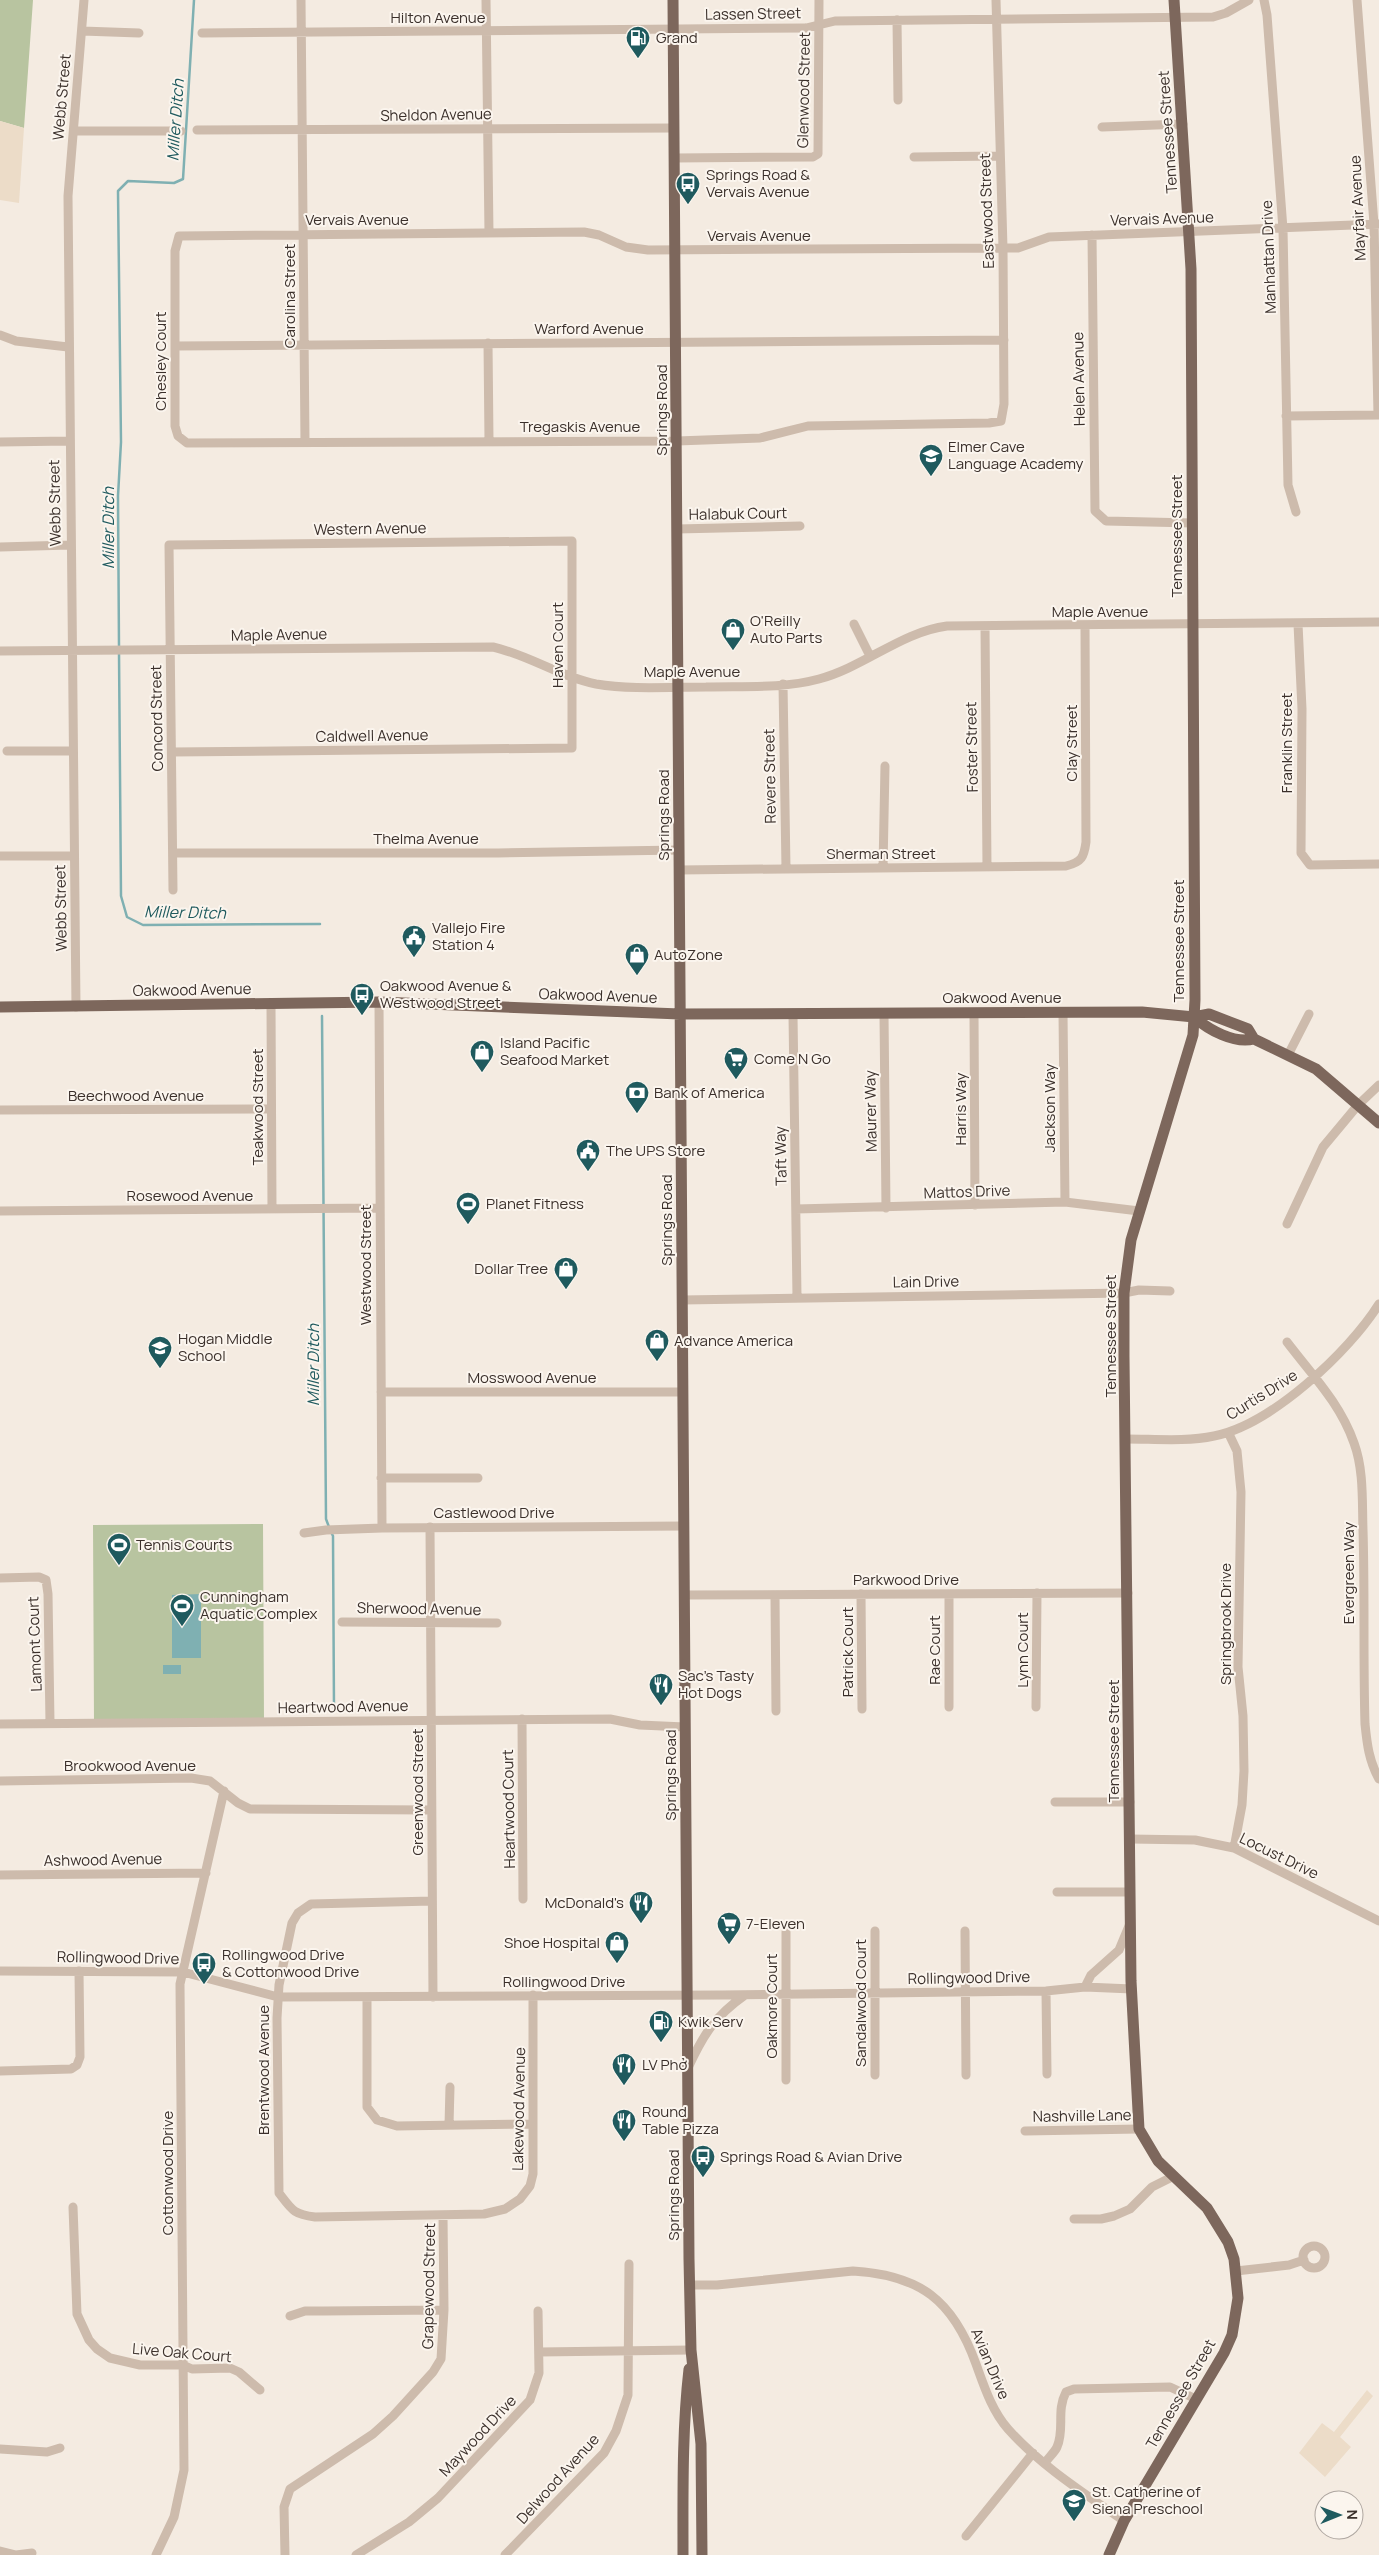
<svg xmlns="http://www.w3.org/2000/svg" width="1379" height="2555" font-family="Manrope,sans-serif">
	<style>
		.green { fill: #b8c4a0 }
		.plaza { fill: #ecdcc8 }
		.water { fill: #7fb0b2 }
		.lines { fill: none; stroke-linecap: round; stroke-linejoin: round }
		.stream { stroke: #7fb0b2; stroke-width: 2.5 }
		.minor { stroke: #cdbbac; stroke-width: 9 }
		.major { stroke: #7d675c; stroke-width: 11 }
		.labels { text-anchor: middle; stroke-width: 4; stroke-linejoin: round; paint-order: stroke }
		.street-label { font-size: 15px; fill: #3b302b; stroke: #fbf5ee }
		.poi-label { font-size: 15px; fill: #3b302b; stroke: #fbf5ee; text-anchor: start }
		.water-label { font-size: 16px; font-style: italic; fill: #1f5a5e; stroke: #fbf5ee }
	</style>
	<rect width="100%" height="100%" fill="#f4ebe1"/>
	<path class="green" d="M0 0H33L24 128 0 121Z
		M263 1524 264 1722 94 1723 93 1525Z"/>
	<path class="plaza" d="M0 121 24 128 19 203 0 200Z
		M1367 2390 1373 2396 1340 2437 1351 2447 1325 2477 1299 2453 1322 2423 1334 2432Z"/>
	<path class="water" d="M201 1594V1658H172V1595Z
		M163 1665H181V1674H163Z"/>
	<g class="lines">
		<path class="stream" d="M119 647 118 496 121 442 118 191 128 181 174 183 183 179 194 0
			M119 653 121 896 127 917 143 925 320 924
			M322 1016 326 1519 329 1527
			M331 1532 333 1536 334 1710"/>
		<path class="minor" d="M301 0 305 442
			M486 0 489 233
			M996 0 1003 248 1004 404 1001 421 989 423 808 426 760 438 677 441 187 443 178 436 175 426V251L179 236 584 232 599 235 626 247 648 250 1003 248H1018L1049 237 1379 224
			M1264 0 1267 15 1283 229 1288 485 1296 512
			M1357 0 1374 224 1378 415
			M897 20 898 100
			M82 31 139 33
			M202 33 806 28 835 21 1213 17 1226 13 1249 0
			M1102 127 1183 124
			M197 130 674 128
			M74 131H181
			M914 157 999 156
			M675 158 813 157 818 154 819 0
			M1092 235 1095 511 1106 521 1192 523
			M0 335 16 341 68 347
			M488 343 489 441
			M175 346 1004 340
			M1286 416 1379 415
			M0 442 69 441
			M677 529 800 526
			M0 547 70 545
			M854 624 870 656
			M1298 624 1302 709 1301 853 1310 865 1379 864
			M985 626 987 867
			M0 651 493 647C529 655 560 677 596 684 631 690 670 687 706 687 743 686 782 689 819 679 864 667 901 632 947 626L1379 622
			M783 684 786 868
			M7 751H73
			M172 752 572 748V541L169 545 173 890
			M173 853H498L679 850
			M0 856H74
			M883 868 885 766
			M679 870 1066 866C1082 862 1084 857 1086 842L1085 625
			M379 1002 382 1528
			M271 1004 272 1209
			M76 1007 68 196 84 0
			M974 1013 975 1205
			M1063 1013 1065 1202
			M884 1014 886 1208
			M793 1015 797 1297
			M1288 1055 1309 1014
			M0 1110 271 1109
			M796 1209 1065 1202 1139 1211
			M0 1211 380 1208
			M1287 1224 1323 1147 1358 1105 1379 1085
			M682 1300 1124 1293 1139 1290 1170 1291
			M1287 1342C1312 1375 1340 1403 1354 1443 1364 1470 1362 1502 1363 1530 1365 1595 1363 1659 1365 1724 1367 1744 1369 1761 1379 1779
			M381 1392H683
			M1228 1432 1237 1451 1241 1492 1238 1667 1243 1716 1244 1771 1242 1805 1234 1848
			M1126 1439C1155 1439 1186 1442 1214 1436 1271 1425 1349 1352 1379 1304
			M381 1478H478
			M430 1527 433 1997
			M304 1533 326 1530 382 1528 684 1526
			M0 1578 39 1577 46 1580 48 1594 50 1723
			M861 1594 862 1709
			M949 1594V1707
			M685 1595 1128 1593
			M775 1595 776 1711
			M342 1622 497 1623
			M1036 1707 1037 1593
			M522 1719 523 1899
			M0 1724 610 1719 640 1725 685 1727
			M0 1781 191 1778 210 1781 238 1803 250 1809 431 1810
			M1055 1802H1130
			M1130 1839 1195 1840 1234 1848 1379 1921
			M0 1875 206 1873
			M1057 1892H1130
			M432 1901 311 1904 298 1913 292 1923 279 1985 277 2018 279 2193C292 2210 293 2214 315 2217L484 2214 505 2209 520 2199 530 2186 533 2174V1995
			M875 1931V2075
			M965 1931 966 2075
			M0 1971 183 1972 278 1997 723 1995 1046 1991 1085 1987 1132 1989
			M1085 1987 1091 1975 1119 1950 1129 1926
			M1046 1991 1047 2074
			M367 1997V2107L377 2120 397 2126 533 2124
			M688 2068C703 2035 715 2016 745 1995
			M0 2071 71 2069 77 2065 80 2057 79 1971
			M786 2080V1932
			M449 2125 450 2087
			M1025 2131 1139 2129
			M73 2207 77 2314 89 2340 97 2349 110 2358 140 2365H183L192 2369 230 2368 239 2372 260 2390
			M1074 2219H1101L1114 2216 1130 2209 1152 2187 1174 2176
			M1303 2257a11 11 0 1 1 22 0a11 11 0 1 1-22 0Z
			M1236 2271 1289 2265 1304 2260
			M690 2285H717L853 2271C920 2275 953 2300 976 2364 984 2386 992 2411 1008 2429 1041 2466 1084 2493 1124 2521
			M290 2316 305 2311H324L444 2310
			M539 2352 691 2350
			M0 2449 47 2452 60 2448
			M1045 2463C1048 2458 1055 2452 1057 2447 1065 2429 1056 2411 1066 2392L1074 2389 1170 2387 1196 2399
			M966 2536 1033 2453
			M0 2551 16 2555 32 2553
			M156 2555 174 2517 184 2470 180 1984 224 1791
			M285 2555 284 2507 290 2489 373 2434 393 2416 433 2372 441 2359 444 2310 443 2215
			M356 2555 409 2522 438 2498 530 2400 539 2373 538 2311
			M505 2555 604 2453 616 2431 628 2395 629 2264"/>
		<path class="major" d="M673 0 689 2259 691 2350 701 2444 702 2555
			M0 1007 379 1002 680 1014 1142 1012 1194 1017 1209 1014 1248 1029 1254 1039 1316 1069 1379 1123
			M1194 1017C1209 1030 1234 1044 1254 1039
			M683 2555C683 2493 682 2431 689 2369
			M1109 2555 1124 2521 1224 2353 1232 2335 1238 2298 1234 2259 1228 2242 1207 2208 1158 2161 1139 2129 1131 1981 1124 1357V1293L1131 1240 1193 1035 1195 1000 1191 269 1174 0"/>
	</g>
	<defs>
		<symbol id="fuel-pin" viewBox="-11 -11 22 30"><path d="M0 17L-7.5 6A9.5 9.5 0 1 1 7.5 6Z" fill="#1f5a5e" stroke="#fbf5ee"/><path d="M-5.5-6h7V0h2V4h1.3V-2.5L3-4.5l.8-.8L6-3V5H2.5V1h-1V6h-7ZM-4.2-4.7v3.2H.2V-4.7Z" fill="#fff"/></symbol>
		<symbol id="bus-pin" viewBox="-11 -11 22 30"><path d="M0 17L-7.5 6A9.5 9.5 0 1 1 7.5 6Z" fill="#1f5a5e" stroke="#fbf5ee"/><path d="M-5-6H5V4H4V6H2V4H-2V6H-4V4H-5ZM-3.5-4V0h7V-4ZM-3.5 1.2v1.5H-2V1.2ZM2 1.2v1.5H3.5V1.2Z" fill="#fff"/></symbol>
		<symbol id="school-pin" viewBox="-11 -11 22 30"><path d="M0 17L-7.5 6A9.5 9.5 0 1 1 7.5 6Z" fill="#1f5a5e" stroke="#fbf5ee"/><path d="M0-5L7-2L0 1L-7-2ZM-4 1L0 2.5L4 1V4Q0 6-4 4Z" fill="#fff"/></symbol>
		<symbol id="shop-pin" viewBox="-11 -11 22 30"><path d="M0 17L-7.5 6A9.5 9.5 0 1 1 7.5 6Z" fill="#1f5a5e" stroke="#fbf5ee"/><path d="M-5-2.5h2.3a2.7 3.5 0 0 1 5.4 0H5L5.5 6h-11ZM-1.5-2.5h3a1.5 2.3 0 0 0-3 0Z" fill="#fff"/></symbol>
		<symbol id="civic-pin" viewBox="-11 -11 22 30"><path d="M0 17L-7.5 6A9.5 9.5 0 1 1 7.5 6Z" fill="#1f5a5e" stroke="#fbf5ee"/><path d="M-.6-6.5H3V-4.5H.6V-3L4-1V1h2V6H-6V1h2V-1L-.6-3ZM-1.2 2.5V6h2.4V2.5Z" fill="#fff"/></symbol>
		<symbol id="supermarket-pin" viewBox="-11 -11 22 30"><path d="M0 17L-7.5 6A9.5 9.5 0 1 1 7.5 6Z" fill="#1f5a5e" stroke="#fbf5ee"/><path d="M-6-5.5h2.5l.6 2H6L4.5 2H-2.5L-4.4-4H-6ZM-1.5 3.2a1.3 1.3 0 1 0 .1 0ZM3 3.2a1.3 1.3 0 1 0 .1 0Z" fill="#fff"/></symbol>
		<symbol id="bank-pin" viewBox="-11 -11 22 30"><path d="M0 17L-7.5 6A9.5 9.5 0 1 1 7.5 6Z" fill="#1f5a5e" stroke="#fbf5ee"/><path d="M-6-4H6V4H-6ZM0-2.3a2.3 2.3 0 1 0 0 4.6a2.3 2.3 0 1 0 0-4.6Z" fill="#fff"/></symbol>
		<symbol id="stadium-pin" viewBox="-11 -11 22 30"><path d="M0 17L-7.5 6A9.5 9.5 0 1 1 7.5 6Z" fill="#1f5a5e" stroke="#fbf5ee"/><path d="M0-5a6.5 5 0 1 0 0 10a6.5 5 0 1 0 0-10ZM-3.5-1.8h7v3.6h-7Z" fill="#fff"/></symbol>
		<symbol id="restaurant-pin" viewBox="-11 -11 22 30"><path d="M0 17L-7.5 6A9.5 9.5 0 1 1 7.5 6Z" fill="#1f5a5e" stroke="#fbf5ee"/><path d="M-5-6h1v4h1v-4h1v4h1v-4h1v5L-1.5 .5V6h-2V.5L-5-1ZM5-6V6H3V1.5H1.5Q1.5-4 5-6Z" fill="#fff"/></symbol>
	</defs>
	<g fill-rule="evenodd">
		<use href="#fuel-pin" x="624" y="24" width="28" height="38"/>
		<use href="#bus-pin" x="674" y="170" width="28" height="38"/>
		<use href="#school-pin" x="917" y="442" width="28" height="38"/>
		<use href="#shop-pin" x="719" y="616" width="28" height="38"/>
		<use href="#civic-pin" x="400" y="923" width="28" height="38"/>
		<use href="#shop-pin" x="623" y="941" width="28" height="38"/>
		<use href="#bus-pin" x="348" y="981" width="28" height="38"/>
		<use href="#shop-pin" x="468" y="1038" width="28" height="38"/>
		<use href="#supermarket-pin" x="722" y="1045" width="28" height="38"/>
		<use href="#bank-pin" x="623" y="1079" width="28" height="38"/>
		<use href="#civic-pin" x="574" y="1137" width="28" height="38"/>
		<use href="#stadium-pin" x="454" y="1190" width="28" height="38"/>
		<use href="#shop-pin" x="552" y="1255" width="28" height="38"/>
		<use href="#shop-pin" x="643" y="1327" width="28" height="38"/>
		<use href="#school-pin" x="146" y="1334" width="28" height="38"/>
		<use href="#stadium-pin" x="105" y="1531" width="28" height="38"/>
		<use href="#stadium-pin" x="168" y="1592" width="28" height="38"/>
		<use href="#restaurant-pin" x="647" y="1671" width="28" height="38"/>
		<use href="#restaurant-pin" x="627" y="1889" width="28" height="38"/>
		<use href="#supermarket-pin" x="715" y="1910" width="28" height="38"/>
		<use href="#shop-pin" x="603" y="1929" width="28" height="38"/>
		<use href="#bus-pin" x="190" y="1950" width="28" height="38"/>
		<use href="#fuel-pin" x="647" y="2008" width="28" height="38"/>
		<use href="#restaurant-pin" x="610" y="2051" width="28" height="38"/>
		<use href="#restaurant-pin" x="610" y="2107" width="28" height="38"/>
		<use href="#bus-pin" x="689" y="2143" width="28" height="38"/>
		<use href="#school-pin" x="1060" y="2487" width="28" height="38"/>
	</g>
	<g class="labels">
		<g class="street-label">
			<text transform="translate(753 14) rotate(-1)" y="5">Lassen Street</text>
			<text x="438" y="23">Hilton Avenue</text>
			<text transform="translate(804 90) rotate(-89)" y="5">Glenwood Street</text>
			<text transform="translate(62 97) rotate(-85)" y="5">Webb Street</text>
			<text transform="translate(436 115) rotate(-1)" y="5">Sheldon Avenue</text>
			<text transform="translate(1168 132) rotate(-94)" y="5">Tennessee Street</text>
			<text transform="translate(1358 208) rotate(-93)" y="5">Mayfair Avenue</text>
			<text transform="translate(987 211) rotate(-92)" y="5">Eastwood Street</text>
			<text transform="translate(1162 219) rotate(-2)" y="5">Vervais Avenue</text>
			<text x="357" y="225">Vervais Avenue</text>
			<text x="759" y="241">Vervais Avenue</text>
			<text transform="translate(1269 257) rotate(-92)" y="5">Manhattan Drive</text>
			<text transform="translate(290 296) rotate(-90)" y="5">Carolina Street</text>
			<text x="589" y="334">Warford Avenue</text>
			<text transform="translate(161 361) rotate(-90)" y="5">Chesley Court</text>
			<text transform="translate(1079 379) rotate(-91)" y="5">Helen Avenue</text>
			<text transform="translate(662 410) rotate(-90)" y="5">Springs Road</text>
			<text x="580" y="432">Tregaskis Avenue</text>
			<text transform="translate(55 503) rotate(-91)" y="5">Webb Street</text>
			<text transform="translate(738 514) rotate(-1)" y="5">Halabuk Court</text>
			<text transform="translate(370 529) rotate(-1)" y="5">Western Avenue</text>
			<text transform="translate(1177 536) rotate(-90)" y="5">Tennessee Street</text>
			<text x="1100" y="617">Maple Avenue</text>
			<text transform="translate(279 635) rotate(-1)" y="5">Maple Avenue</text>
			<text transform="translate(558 645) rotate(-90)" y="5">Haven Court</text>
			<text x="692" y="677">Maple Avenue</text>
			<text transform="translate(157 718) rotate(-91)" y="5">Concord Street</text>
			<text transform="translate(372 736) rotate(-1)" y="5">Caldwell Avenue</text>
			<text transform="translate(1072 743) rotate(-90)" y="5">Clay Street</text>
			<text transform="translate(1287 743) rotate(-90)" y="5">Franklin Street</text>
			<text transform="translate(972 747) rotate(-91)" y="5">Foster Street</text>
			<text transform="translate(770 776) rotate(-91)" y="5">Revere Street</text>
			<text transform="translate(664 815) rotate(-90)" y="5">Springs Road</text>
			<text x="426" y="844">Thelma Avenue</text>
			<text x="881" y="859">Sherman Street</text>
			<text transform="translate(61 908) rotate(-91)" y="5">Webb Street</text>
			<text transform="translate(1179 941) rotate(-90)" y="5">Tennessee Street</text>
			<text transform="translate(192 990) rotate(-1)" y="5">Oakwood Avenue</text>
			<text transform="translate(598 996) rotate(2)" y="5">Oakwood Avenue</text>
			<text x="1002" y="1003">Oakwood Avenue</text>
			<text x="136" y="1101">Beechwood Avenue</text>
			<text transform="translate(258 1107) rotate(-90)" y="5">Teakwood Street</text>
			<text transform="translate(1050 1108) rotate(-90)" y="5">Jackson Way</text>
			<text transform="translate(961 1109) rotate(-90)" y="5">Harris Way</text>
			<text transform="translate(871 1111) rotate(-91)" y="5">Maurer Way</text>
			<text transform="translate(781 1156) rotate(-91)" y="5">Taft Way</text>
			<text transform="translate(967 1192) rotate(-2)" y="5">Mattos Drive</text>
			<text x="190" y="1201">Rosewood Avenue</text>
			<text transform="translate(667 1220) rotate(-90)" y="5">Springs Road</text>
			<text transform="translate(366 1265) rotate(-90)" y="5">Westwood Street</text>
			<text transform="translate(926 1282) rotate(-1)" y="5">Lain Drive</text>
			<text transform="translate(1111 1336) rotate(-90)" y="5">Tennessee Street</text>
			<text x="532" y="1383">Mosswood Avenue</text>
			<text transform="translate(1262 1395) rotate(-32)" y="5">Curtis Drive</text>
			<text x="494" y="1518">Castlewood Drive</text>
			<text transform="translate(1349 1573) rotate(-90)" y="5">Evergreen Way</text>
			<text x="906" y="1585">Parkwood Drive</text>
			<text transform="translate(419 1609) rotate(1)" y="5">Sherwood Avenue</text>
			<text transform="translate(1226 1624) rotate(-90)" y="5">Springbrook Drive</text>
			<text transform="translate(35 1644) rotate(-92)" y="5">Lamont Court</text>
			<text transform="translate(935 1650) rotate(-90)" y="5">Rae Court</text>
			<text transform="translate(1023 1650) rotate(-90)" y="5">Lynn Court</text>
			<text transform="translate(848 1652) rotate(-90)" y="5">Patrick Court</text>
			<text transform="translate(343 1707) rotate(-1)" y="5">Heartwood Avenue</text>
			<text transform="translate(1114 1741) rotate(-90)" y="5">Tennessee Street</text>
			<text x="130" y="1771">Brookwood Avenue</text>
			<text transform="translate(671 1775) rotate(-90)" y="5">Springs Road</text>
			<text transform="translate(418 1792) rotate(-90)" y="5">Greenwood Street</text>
			<text transform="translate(509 1809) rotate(-91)" y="5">Heartwood Court</text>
			<text transform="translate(1279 1856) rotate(26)" y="5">Locust Drive</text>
			<text transform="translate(103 1860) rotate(-1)" y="5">Ashwood Avenue</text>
			<text transform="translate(118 1958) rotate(1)" y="5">Rollingwood Drive</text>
			<text transform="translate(969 1978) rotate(-1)" y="5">Rollingwood Drive</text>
			<text x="564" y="1987">Rollingwood Drive</text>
			<text transform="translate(861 2003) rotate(-90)" y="5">Sandalwood Court</text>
			<text transform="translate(772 2006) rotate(-90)" y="5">Oakmore Court</text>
			<text transform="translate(264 2070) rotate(-90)" y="5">Brentwood Avenue</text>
			<text transform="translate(519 2109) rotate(-89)" y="5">Lakewood Avenue</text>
			<text transform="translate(1082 2116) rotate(-1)" y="5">Nashville Lane</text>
			<text transform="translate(168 2173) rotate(-90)" y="5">Cottonwood Drive</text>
			<text transform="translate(674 2195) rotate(-90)" y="5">Springs Road</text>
			<text transform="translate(429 2286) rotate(-89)" y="5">Grapewood Street</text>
			<text transform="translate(182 2353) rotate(5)" y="5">Live Oak Court</text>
			<text transform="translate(990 2364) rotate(67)" y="5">Avian Drive</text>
			<text transform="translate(1181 2394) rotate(-60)" y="5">Tennessee Street</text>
			<text transform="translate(478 2436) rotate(-47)" y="5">Maywood Drive</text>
			<text transform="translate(558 2479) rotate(-48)" y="5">Delwood Avenue</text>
		</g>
		<g class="poi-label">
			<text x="656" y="43">Grand</text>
			<text x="706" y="180">Springs Road &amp;<tspan x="706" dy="17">Vervais Avenue</tspan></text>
			<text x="948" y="452">Elmer Cave<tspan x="948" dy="17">Language Academy</tspan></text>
			<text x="750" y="626">O'Reilly<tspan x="750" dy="17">Auto Parts</tspan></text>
			<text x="432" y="933">Vallejo Fire<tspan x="432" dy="17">Station 4</tspan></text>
			<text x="654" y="960">AutoZone</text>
			<text x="380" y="991">Oakwood Avenue &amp;<tspan x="380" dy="17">Westwood Street</tspan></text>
			<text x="500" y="1048">Island Pacific<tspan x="500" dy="17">Seafood Market</tspan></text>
			<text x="754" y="1064">Come N Go</text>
			<text x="654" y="1098">Bank of America</text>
			<text x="606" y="1156">The UPS Store</text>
			<text x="486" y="1209">Planet Fitness</text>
			<text x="548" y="1274" text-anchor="end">Dollar Tree</text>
			<text x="178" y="1344">Hogan Middle<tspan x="178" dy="17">School</tspan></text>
			<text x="674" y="1346">Advance America</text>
			<text x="136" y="1550">Tennis Courts</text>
			<text x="200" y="1602">Cunningham<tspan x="200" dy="17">Aquatic Complex</tspan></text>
			<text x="678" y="1681">Sac's Tasty<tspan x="678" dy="17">Hot Dogs</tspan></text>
			<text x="624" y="1908" text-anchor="end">McDonald's</text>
			<text x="746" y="1929">7-Eleven</text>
			<text x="600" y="1948" text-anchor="end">Shoe Hospital</text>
			<text x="222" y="1960">Rollingwood Drive<tspan x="222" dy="17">&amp; Cottonwood Drive</tspan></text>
			<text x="678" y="2027">Kwik Serv</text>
			<text x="642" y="2070">LV Phở</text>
			<text x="642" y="2117">Round<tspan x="642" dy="17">Table Pizza</tspan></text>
			<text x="720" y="2162">Springs Road &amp; Avian Drive</text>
			<text x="1092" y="2497">St. Catherine of<tspan x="1092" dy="17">Siena Preschool</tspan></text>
		</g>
		<g class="water-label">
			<text transform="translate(175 120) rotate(-86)" y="6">Miller Ditch</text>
			<text transform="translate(108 528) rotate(-90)" y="6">Miller Ditch</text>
			<text transform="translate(185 912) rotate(1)" y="6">Miller Ditch</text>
			<text transform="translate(313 1365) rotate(-90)" y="6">Miller Ditch</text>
		</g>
	</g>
	<g transform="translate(1339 2515) rotate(89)"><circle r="24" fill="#fbf5ee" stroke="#aea6a0"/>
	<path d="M0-4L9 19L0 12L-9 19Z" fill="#1f5a5e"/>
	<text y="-8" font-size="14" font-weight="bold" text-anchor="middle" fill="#3b302b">N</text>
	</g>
</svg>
